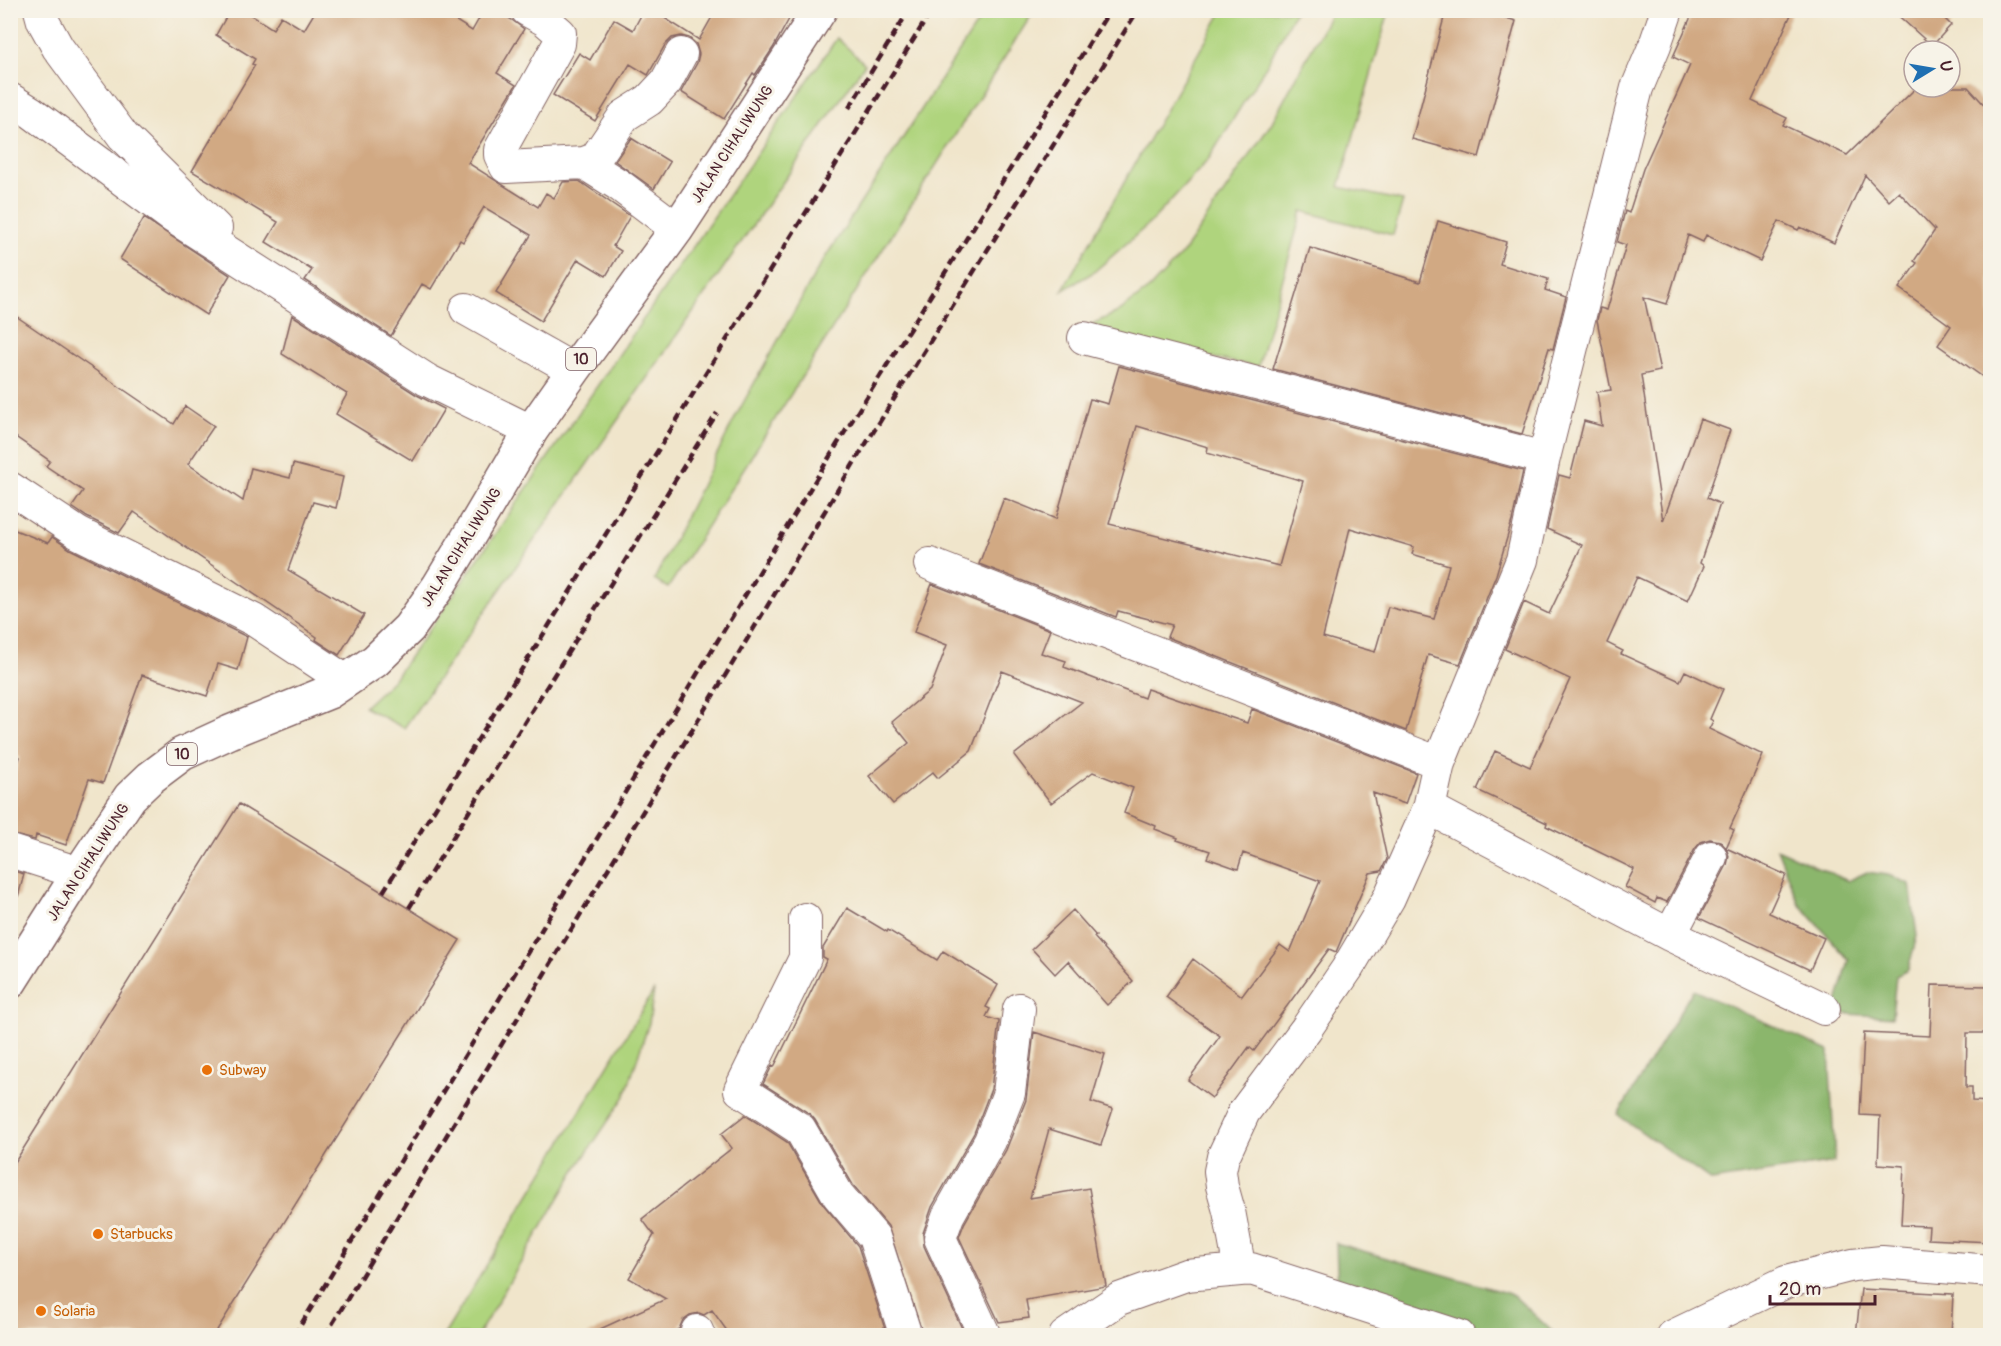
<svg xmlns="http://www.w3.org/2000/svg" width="2001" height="1346" font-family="Pangolin,sans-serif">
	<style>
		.green { fill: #afd47d; stroke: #7c7a54; stroke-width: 1.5 }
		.forest { fill: #8bb66c; stroke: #6a6a4c; stroke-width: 1.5 }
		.building { fill: #d1a983; fill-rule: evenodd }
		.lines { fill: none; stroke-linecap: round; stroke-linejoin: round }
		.street-casing { stroke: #846463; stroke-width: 34 }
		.highway-casing { stroke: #846463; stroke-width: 36 }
		.street { stroke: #fff; stroke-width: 32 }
		.highway { stroke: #fff; stroke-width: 33 }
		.rail { stroke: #4a1f2b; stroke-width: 4.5; stroke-dasharray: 9 4.5; stroke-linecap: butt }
		.food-dot { fill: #e8710a; stroke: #f7f3e8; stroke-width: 2 }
		.labels { text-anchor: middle; stroke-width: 6; stroke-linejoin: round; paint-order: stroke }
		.shield { fill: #f7f3e8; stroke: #7e5f64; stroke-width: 1.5 }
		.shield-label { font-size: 14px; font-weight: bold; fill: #4a1f2b }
		.street-label { font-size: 15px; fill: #4a1f2b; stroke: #f7f3e8 }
		.food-label { font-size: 15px; fill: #c56008; stroke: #f7f3e8; text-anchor: start }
	</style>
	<rect width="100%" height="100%" fill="#f7f3e8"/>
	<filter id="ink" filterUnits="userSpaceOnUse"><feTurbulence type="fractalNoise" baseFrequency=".0167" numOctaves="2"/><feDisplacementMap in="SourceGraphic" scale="12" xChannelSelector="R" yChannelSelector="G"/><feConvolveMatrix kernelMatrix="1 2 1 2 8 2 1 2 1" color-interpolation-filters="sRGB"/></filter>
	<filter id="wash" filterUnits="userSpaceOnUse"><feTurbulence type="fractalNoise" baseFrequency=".008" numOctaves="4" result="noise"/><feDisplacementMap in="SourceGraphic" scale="24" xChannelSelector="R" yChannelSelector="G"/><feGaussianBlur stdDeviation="1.35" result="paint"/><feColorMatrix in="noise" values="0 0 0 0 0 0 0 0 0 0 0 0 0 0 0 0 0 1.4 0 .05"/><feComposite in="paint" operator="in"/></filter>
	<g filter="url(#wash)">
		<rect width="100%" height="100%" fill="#f0e5cb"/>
		<path class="green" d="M986 10 1034 11 668 588 654 580 737 414 819 267Z
			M1223 10 1295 11 1268 63 1208 160 1151 222 1094 272 1062 291Z
			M1332 11H1389L1339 187 1403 201 1393 235 1302 211 1258 367 1077 331 1118 312 1149 289 1182 254 1271 124Z
			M837 38 865 64 404 728 364 707 393 680 436 620Z
			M654 990 649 1023 625 1096 576 1169 478 1335H444Z"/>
		<path class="forest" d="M1777 849 1848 881 1867 872 1888 875 1910 884 1917 936 1908 970 1896 976 1892 1017 1834 1013 1849 960 1798 902Z
			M1693 990 1829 1051 1835 1162 1711 1181 1618 1115Z
			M1336 1243 1513 1295 1556 1335H1468L1338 1292Z"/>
		<g id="blocks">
			<path class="building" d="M230 10H243L273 29 281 16 304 30 316 10H439L472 31 484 10H496L512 20 524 29 497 73 516 85 468 163 538 207 546 193 554 198 563 182 579 181 630 216 613 246 621 251 606 276 578 259 541 321 496 293 531 235 484 207 463 242 460 240 431 289 422 284 391 336 305 280 312 270 266 242 278 222 192 171 255 65 252 64 255 59 216 35Z
				M644 10H652L699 40 716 10H794L773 48 755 75 753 73 724 119 681 92 697 63 699 54 696 44 689 38 681 36 672 38 665 45 648 75 630 64 595 121 553 95 579 53 590 60 614 19 633 30Z
				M1446 10H1480L1516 21 1479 157 1412 139Z
				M1694 10H1793L1752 101 1787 118 1783 125 1847 155 1917 87H1968L1990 111V382L1938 345 1951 326 1899 288 1917 263 1914 261 1935 230 1899 192 1889 201 1865 175 1834 243 1800 227 1798 230 1779 221 1760 261 1706 235 1703 242 1688 235 1667 304 1644 297 1660 371 1641 375 1663 521 1700 419 1730 430 1707 498 1720 504 1700 563 1704 566 1688 601 1637 577 1607 643 1623 651 1621 654 1680 681 1685 671 1723 689 1710 719 1713 721 1709 729 1763 755 1730 828 1734 830 1726 848 1786 875 1769 913 1824 938 1810 970 1699 918 1727 865 1729 856 1726 848 1720 841 1710 839 1701 842 1695 849 1667 902 1657 898 1655 903 1625 887 1634 869 1546 826 1547 823 1477 790 1495 751 1530 767 1570 679 1505 649 1524 602 1549 614 1582 545 1547 529 1559 475 1570 478 1584 421 1602 426 1597 392 1611 390 1597 320 1600 308 1607 310 1626 245 1617 242 1625 211 1629 213 1643 169 1690 65 1673 57Z
				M1892 10H1936L1951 25 1932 46Z
				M631 138 670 162 654 189 615 161Z
				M144 218 230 275 206 315 120 259Z
				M1438 221 1506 242 1500 264 1548 279 1545 290 1566 297 1553 349 1549 348 1522 434 1273 369 1310 248 1420 282Z
				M10 312 174 424 185 406 214 426 188 464 243 501 251 468 290 478 293 464 343 477 336 508 313 502 288 570 364 615 339 655 316 640 317 637 134 512 119 533 87 517 72 507 83 491 46 466 50 461 10 433Z
				M292 315 417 395 444 409 413 461 336 414 347 394 282 354Z
				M1119 366 1523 471 1512 521 1496 575 1460 664 1428 655 1406 731 1167 637 1172 625 1118 611 1116 617 979 564 1004 498 1056 519 1090 399 1108 404ZM1137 426 1208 447 1207 453 1303 481 1279 566 1109 524ZM1350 528 1414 547 1412 554 1449 565 1434 619 1388 607 1375 652 1323 637Z
				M10 528 48 543 52 537 70 549 247 637 238 670 218 664 207 696 142 675 103 783 89 779 66 845 36 835 35 840 10 834V786L20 757 10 754Z
				M932 584 1050 630 1041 653 1066 661 1064 667 1144 698 1147 689 1247 723 1252 709 1416 773 1405 804 1373 793 1387 859 1381 871 1370 873 1336 952 1329 949 1254 1051 1249 1047 1212 1098 1188 1080 1220 1036 1166 997 1193 959 1242 996 1280 945 1290 952 1320 881 1243 853 1238 869 1207 858 1210 851 1177 840 1178 838 1155 829 1156 826 1124 813 1133 788 1093 772 1051 803 1014 755 1082 702 1002 671 971 751 938 778 933 772 893 804 869 776 909 743 892 722 930 690 947 645 914 632Z
				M239 804 460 940 214 1335H10V1170Z
				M10 870 24 874 18 897 10 896Z
				M847 908 887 932 888 930 937 960 943 951 998 985 986 1007 990 1009 986 1017 999 1021 991 1089 974 1133 932 1207 923 1233 924 1246 965 1335H923L888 1226 853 1185 815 1120 810 1114 763 1084 772 1066 774 1067 827 959 823 957V948Z
				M1073 910 1096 936 1094 937 1133 981 1107 1005 1068 961 1055 974 1032 949Z
				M1932 985 1990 986V1033H1967L1966 1087H1972V1101L1990 1102V1242L1928 1239 1929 1226 1901 1225 1904 1166 1878 1164 1880 1116 1860 1115 1864 1033 1930 1036Z
				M1034 1032 1105 1054 1091 1102 1113 1109 1101 1145 1049 1129 1030 1198 1089 1188 1106 1286 1026 1300 1029 1318 999 1322 959 1237 964 1224 1006 1150 1026 1100Z
				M745 1115 787 1142 823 1204 858 1246 887 1335H730L712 1310 704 1315 699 1313 690 1315 683 1320 679 1329 667 1335H587L666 1299 629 1278 654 1235 642 1219 732 1148 721 1134Z
				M1861 1289 1953 1294 1951 1335H1856Z"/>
		</g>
	</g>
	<g filter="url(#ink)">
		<use href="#blocks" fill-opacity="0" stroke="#846463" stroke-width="1.5"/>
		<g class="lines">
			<defs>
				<path id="street" d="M40 10 43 21 58 48 123 136 216 228
					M527 10 545 20 560 33 559 44 500 150V155L506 167 584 163 619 185 677 229
					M10 99 31 112 170 215 427 380 531 431
					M584 163 595 159 624 116 649 100 666 82 681 54
					M466 309 574 370
					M1084 338 1544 458
					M10 488 78 533 254 620 346 681
					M930 564 1439 763
					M1429 808 1670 935 1824 1009
					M10 851 79 873
					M805 919V958L740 1090 800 1129 838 1195 874 1237 906 1336
					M1670 935 1711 857
					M1237 1270V1254L1229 1211 1222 1186 1220 1171 1223 1157 1244 1112 1306 1029 1347 969 1389 898 1429 808 1439 763 1522 560 1544 458 1637 88 1655 45 1667 10
					M697 1331 699 1336
					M985 1336 940 1238 948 1216 990 1141 1009 1093 1019 1009
					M1065 1336 1119 1299 1186 1275 1251 1269 1459 1336
					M1673 1336 1786 1282 1853 1265 1882 1262 1990 1271"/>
				<path id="highway" d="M10 982 79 873 130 797 150 778 182 754 230 732 329 692 375 661 409 628 438 587 466 541 531 431 574 370 677 229 820 10"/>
			</defs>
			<use href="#street" class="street-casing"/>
			<use href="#highway" class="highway-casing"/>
			<use href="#street" class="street"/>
			<use href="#highway" class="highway"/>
			<path class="rail" d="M849 108 909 10
				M383 892 932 10
				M409 908 717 413
				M294 1336 838 443 1110 10
				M325 1336 857 458 1138 10"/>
		</g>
	</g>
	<g class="food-dot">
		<circle cx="207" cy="1070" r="6"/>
		<circle cx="98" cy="1234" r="6"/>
		<circle cx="41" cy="1311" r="6"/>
	</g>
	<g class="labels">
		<g class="shield">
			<rect x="566" y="348" width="30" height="22" rx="4.5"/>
			<rect x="167" y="743" width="30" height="22" rx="4.5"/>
		</g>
		<g class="shield-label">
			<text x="581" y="364">10</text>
			<text x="182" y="759">10</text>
		</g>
		<g class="street-label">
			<text transform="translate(732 144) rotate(-57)" y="5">JALAN CIHALIWUNG</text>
			<text transform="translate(461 547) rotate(-58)" y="5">JALAN CIHALIWUNG</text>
			<text transform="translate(88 862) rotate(-57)" y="5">JALAN CIHALIWUNG</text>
		</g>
		<g class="food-label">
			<text x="219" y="1075">Subway</text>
			<text x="110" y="1239">Starbucks</text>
			<text x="53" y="1316">Solaria</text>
		</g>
	</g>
	<rect width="2001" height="1346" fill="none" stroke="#f7f3e8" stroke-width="36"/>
	<g transform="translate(1932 69) rotate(79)"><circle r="28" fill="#f7f3e8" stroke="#b29e9c" stroke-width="1.5"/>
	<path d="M0-4.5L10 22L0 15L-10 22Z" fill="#1f6fb2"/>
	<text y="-9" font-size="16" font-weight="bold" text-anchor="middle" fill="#4a1f2b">U</text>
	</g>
	<path d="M1770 1295v9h105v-9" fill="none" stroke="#4a1f2b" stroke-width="3"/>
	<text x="1779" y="1295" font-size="18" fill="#4a1f2b" stroke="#f7f3e8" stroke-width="4.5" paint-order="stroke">20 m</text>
</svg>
